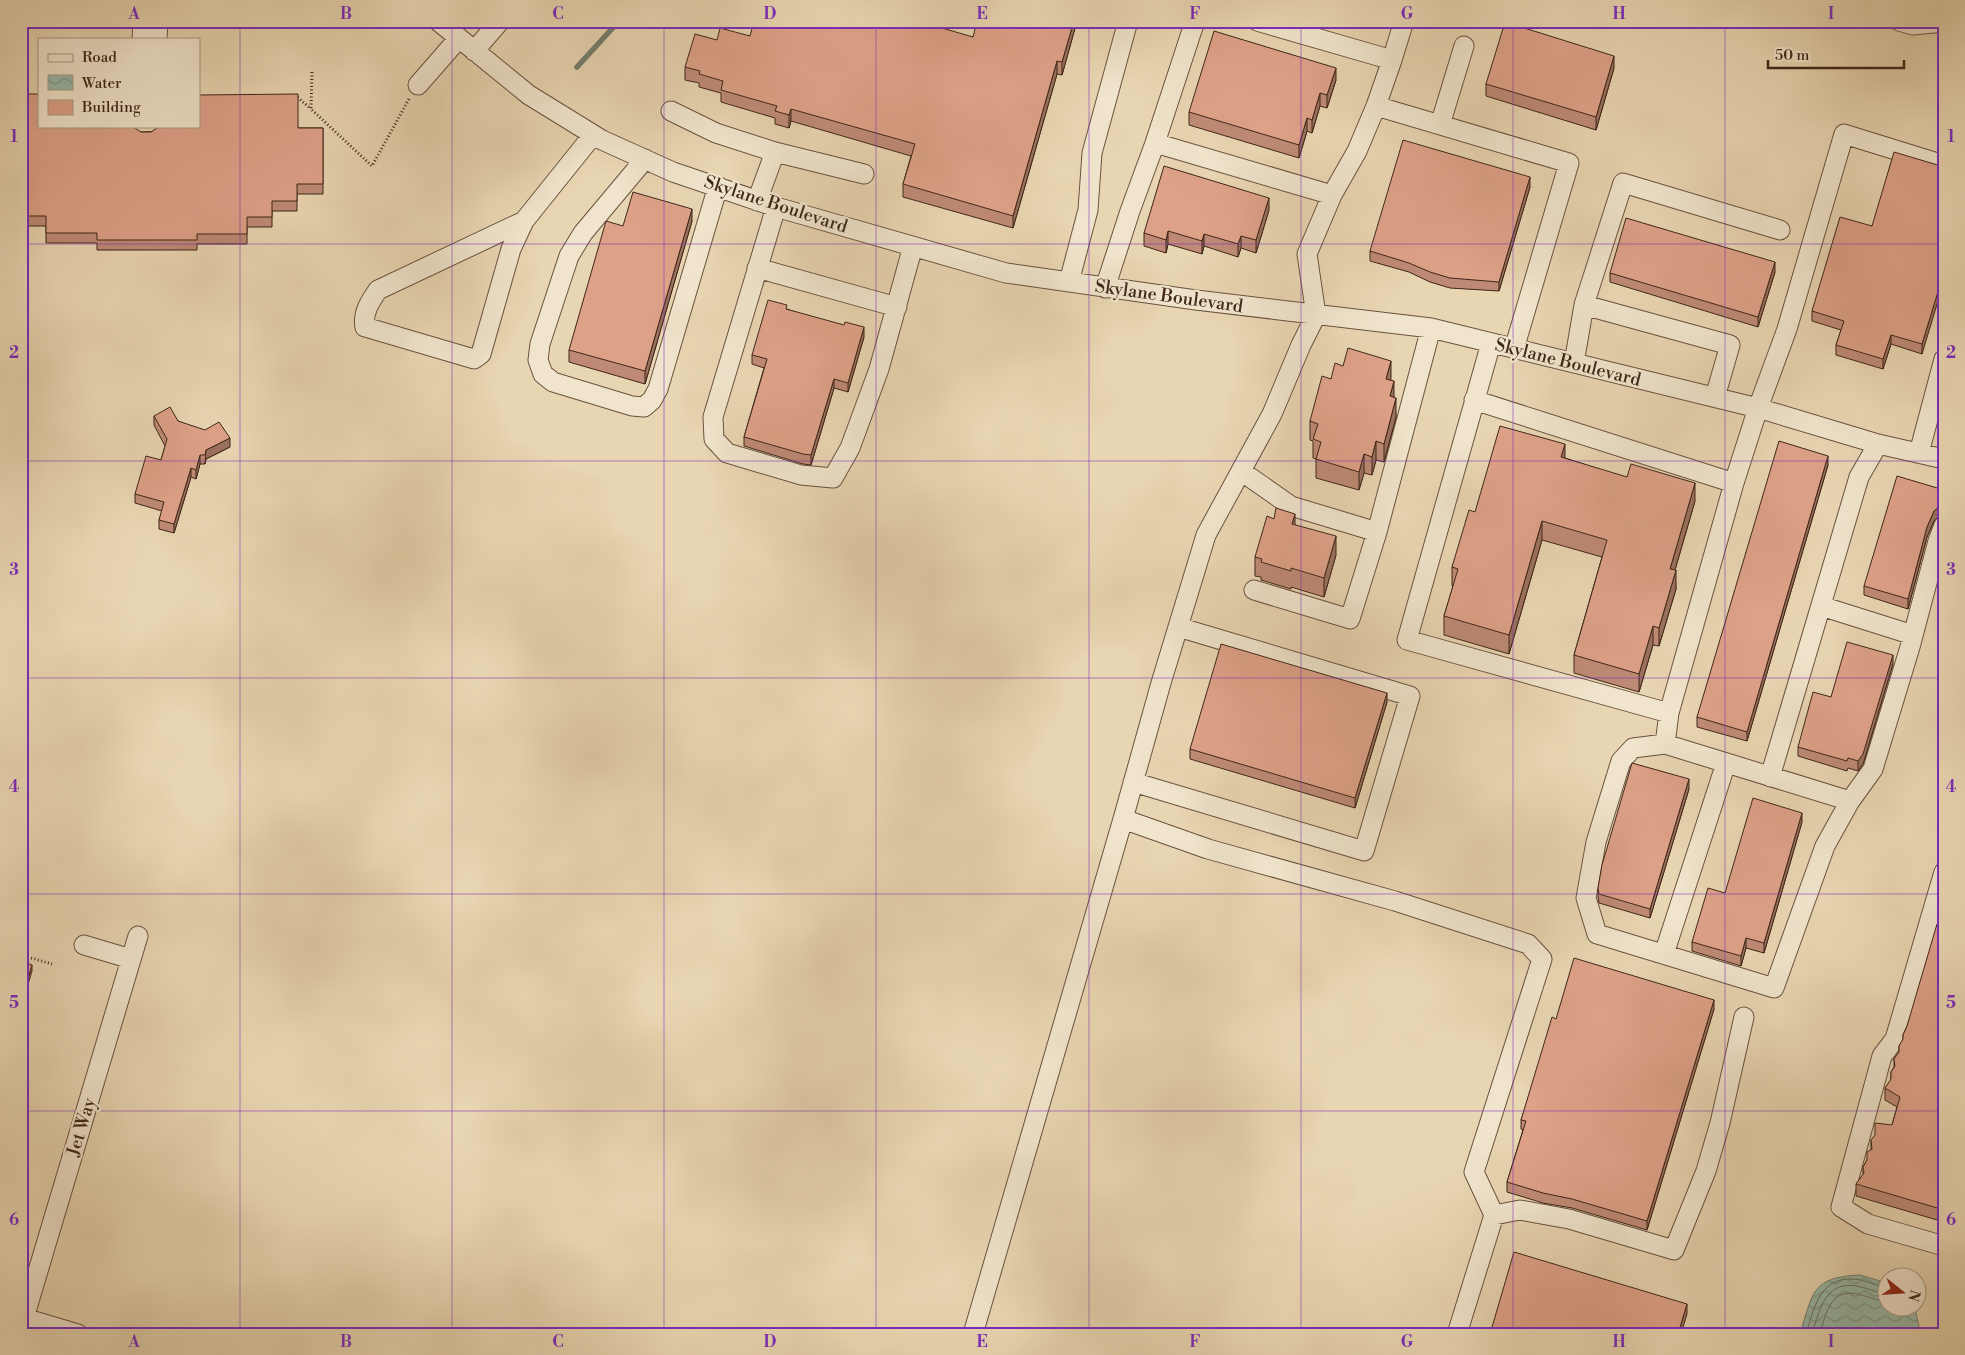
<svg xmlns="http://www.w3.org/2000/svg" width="1965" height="1355" font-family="'Libre Bodoni',serif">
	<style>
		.water { fill: url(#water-waves); stroke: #747e6f }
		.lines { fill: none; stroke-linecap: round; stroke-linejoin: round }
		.shore { stroke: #6b7061; stroke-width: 1 }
		.stream { stroke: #747e6f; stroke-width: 5.5 }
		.minor-casing { stroke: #69523f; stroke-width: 21 }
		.path { stroke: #3f2619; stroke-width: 3; stroke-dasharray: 1 2.5; stroke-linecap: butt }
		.minor { stroke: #f0e4cc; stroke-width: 19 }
		.wall { fill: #be8a75; stroke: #3f2619 }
		.shaded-wall { fill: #9b715f; stroke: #3f2619 }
		.building { fill: #dda188; stroke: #3f2619 }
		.grid { fill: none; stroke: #7b2cbf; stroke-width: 1; stroke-opacity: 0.55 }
		.labels { text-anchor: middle; stroke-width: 4.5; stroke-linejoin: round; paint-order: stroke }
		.street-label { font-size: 18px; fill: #3f2619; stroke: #f0e4cc }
		.neatline { fill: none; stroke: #7b2cbf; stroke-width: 2 }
		.grid-label { font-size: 16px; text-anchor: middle; font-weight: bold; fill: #7b2cbf }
	</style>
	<defs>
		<pattern id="water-waves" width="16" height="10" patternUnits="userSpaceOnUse" patternTransform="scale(1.25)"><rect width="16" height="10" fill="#97b9a9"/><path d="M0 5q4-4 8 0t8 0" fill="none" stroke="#7d9689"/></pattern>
	</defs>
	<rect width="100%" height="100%" fill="#e8d5b1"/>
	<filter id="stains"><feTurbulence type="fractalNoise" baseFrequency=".004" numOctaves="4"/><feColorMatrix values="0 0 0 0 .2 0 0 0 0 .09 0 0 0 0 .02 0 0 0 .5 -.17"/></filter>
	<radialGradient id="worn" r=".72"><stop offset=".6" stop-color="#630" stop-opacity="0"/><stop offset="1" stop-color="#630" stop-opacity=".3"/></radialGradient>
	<path class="water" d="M1860 1275 1887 1283 1888 1308H1915L1919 1326 1918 1334H1800C1813 1292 1812 1277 1860 1275Z"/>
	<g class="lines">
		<path class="shore" d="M1806 1334C1815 1304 1821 1273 1861 1280 1870 1282 1878 1287 1888 1288
			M1812 1334C1820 1308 1826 1278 1861 1287 1870 1289 1878 1293 1888 1294
			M1820 1334C1826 1312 1831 1286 1861 1295 1870 1297 1878 1301 1888 1302"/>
		<path class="stream" d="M577 67 619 21"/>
		<defs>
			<path id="minor" d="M438 21 529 95 602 140 673 172 776 207 1006 273 1196 300 1431 328 1758 408 1878 444 1944 459
				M1257 21 1392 60 1376 106 1357 151 1332 195
				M1899 21 1913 25 1944 22
				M142 39 143 21
				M157 39 158 21
				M474 51 500 21
				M1392 60 1404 21
				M418 85 459 38
				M1376 106 1569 163 1514 349
				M671 111 716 133 775 152 757 201
				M1440 125 1464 46
				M1155 143 1195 21
				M775 152 864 174
				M645 159 583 233 569 256 540 344 538 360 543 374 553 382 632 406 644 407 652 400 658 389 718 186
				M776 207 713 417 714 439 727 453 801 475 833 478 850 448 879 369 913 246
				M524 221 378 290C371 300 362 313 365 327L474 359 481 354 511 249 524 221 593 135
				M757 268 897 307
				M1069 282 1088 210 1092 153 1128 21
				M1105 288 1130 211 1155 143 1332 195 1307 254 1316 315 1301 345 1272 414 1206 535 1161 683 1123 819 1208 849 1395 901 1528 944 1542 959 1474 1172 1494 1215 1457 1334
				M1584 305 1730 345 1715 397
				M1491 343 1407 640 1669 713 1734 483 1758 408 1787 329 1844 134 1944 165
				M1574 363 1584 305 1623 183 1780 230
				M1474 400 1734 483
				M1919 453 1944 359
				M1241 471 1291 506 1377 532 1350 619 1254 590
				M1377 532 1431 328
				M1821 606 1913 635
				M1669 713 1665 744 1850 801 1873 769 1910 647 1938 541 1944 525
				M1665 744 1633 748 1621 761 1596 842 1586 898 1597 934 1774 988 1825 846 1850 801
				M1770 777 1859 477 1878 444
				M1133 782 1364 851 1410 696 1178 627
				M1944 872 1895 1039 1882 1056 1841 1207 1868 1224 1944 1246
				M84 945 131 959
				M1664 954 1726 763
				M1494 1215 1520 1210 1569 1219 1674 1250 1706 1171 1720 1123 1744 1017
				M21 1317 78 1334
				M24 1318 138 936
				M973 1334 1123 819"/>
		</defs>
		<use href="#minor" class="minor-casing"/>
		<path class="path" d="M312 72 311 109 372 166 409 99
			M295 95 311 109
			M21 955 52 964"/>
		<use href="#minor" class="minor"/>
	</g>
	<path class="wall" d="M1077 21 1062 75 1057 74 1013 228 903 197V184L911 156 791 121 789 128 775 124V118L721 102V93L699 87V83L685 80V67L717 40 750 36 973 37Z
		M1344 21H1356L1355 25Z
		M1614 68 1596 130 1486 96V84Z
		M1336 80 1327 108 1320 106 1312 133 1307 131 1299 158 1189 125V112Z
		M21 94 141 132 298 128H323V194H297V211H272V227H247V244H197V250H97V243H46V226H21Z
		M1941 166 1922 354 1891 344 1883 369 1836 355V345L1841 330 1812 321V311L1872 226Z
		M1530 187 1499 291 1450 288 1430 282 1409 272 1370 261V251Z
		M1269 210 1256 253 1241 248 1238 257 1204 246 1202 254 1168 244 1166 253 1144 246V233Z
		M692 221 645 384 569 362V350Z
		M1775 272 1758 327 1610 282V273Z
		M787 309 864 337 848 392 834 388 811 465 803 464 744 446V437L764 368 752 364V355Z
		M1343 366 1391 380 1394 398 1396 417 1384 462 1376 460 1372 475 1364 473 1359 490 1316 478V459L1313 458V441L1310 440V421L1331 379Z
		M154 416 178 421 230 447 206 459 205 464H200L196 479 191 477 174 533 159 529V520L162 511 135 503V494L161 460 165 446 154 425Z
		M1565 458 1695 501 1675 570 1676 589 1659 646 1653 645 1639 692 1574 673V655L1602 557 1542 540 1509 654 1444 635V616L1453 586H1452V567L1475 512Z
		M1828 465 1747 741 1697 727V717Z
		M1944 490V506L1941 514 1934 521 1927 537 1908 609 1864 595V586Z
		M1295 525 1336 555 1324 597 1291 587V589L1261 580V577L1255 576V557Z
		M1893 664 1863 764 1858 771 1848 768 1847 771 1798 756V747L1831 697Z
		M1387 702 1355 808 1190 759V749Z
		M1689 789 1650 918 1599 903 1598 897V888Z
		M1802 822 1764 953 1746 948 1741 966 1692 951V942L1725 893Z
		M1944 924V1222L1856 1196V1184L1863 1175V1167L1867 1160 1871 1150V1140L1892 1125 1897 1107 1885 1100V1088L1891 1080V1072L1894 1067V1059L1899 1053V1046L1903 1040V1035L1907 1026Z
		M1714 1009 1647 1230 1572 1208 1543 1203 1507 1192V1182L1523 1130 1521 1129V1120L1556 1019Z"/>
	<path class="shaded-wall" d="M1074 21H1077L1062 75V62Z
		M1614 56V68L1596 130V117Z
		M1057 61V74L1013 228V216Z
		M1336 68V80L1327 108V95Z
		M1320 93V106L1312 133V120Z
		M791 109V121L789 128V115Z
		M1307 118V131L1299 158V145Z
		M1530 177V187L1499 291V282Z
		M1269 198V210L1256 253V240Z
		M692 209V221L645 384V371Z
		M1168 231V244L1166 253V240Z
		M1204 234V246L1202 254V241Z
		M1241 236V248L1238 257V244Z
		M1775 262V272L1758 327V317Z
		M1944 272V281L1922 354V344Z
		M864 327V337L848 392V383Z
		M1891 335V344L1883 369V359Z
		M1391 361V379L1386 397V379Z
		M834 379V388L811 465V455Z
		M1394 381V399L1390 396Z
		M1396 398V417L1384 462V444Z
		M230 438V447L206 459 205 464 206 450Z
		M1376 441V460L1372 475V457Z
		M1565 444V463L1561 457Z
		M1364 454V473L1359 490V472Z
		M200 455V464L196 479V470Z
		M1828 456V465L1747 741V732Z
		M191 468V477L174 533V524Z
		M1695 483V501L1670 587V569Z
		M1944 496V506L1941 514 1934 521 1927 537 1908 609V599L1927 527 1934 511Z
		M1295 514V532L1292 524Z
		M1542 521V540L1509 654V635Z
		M1336 536V555L1324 597V578Z
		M1676 570V589L1659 646V628Z
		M1653 626V645L1639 692V674Z
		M1893 655V664L1863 764 1858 771V761Z
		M1387 693V702L1355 808V798Z
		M1689 779V789L1650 918V909Z
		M1802 813V822L1764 953V943Z
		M1746 938V948L1741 966V956Z
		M32 965V971L21 1008V1002Z
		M1714 1000V1009L1647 1230V1221Z
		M1687 1304V1314L1681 1334H1678Z"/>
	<path class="building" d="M754 21H918L973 37 977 21H1074L1062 62 1057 61 1013 216 903 184 915 144 791 109 789 115 775 111 777 106 721 90 723 81 699 74 700 71 685 67 695 34 717 40 720 28 750 36Z
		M1505 22 1614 56 1596 117 1486 84Z
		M1214 31 1336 68 1327 95 1320 93 1312 120 1307 118 1299 145 1189 112Z
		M21 94H39V126H132L141 132H151L160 126H199V95L298 94V128H323V184H297V201H272V217H247V234H197V240H97V233H46V216H21Z
		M1403 140 1530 177 1499 282 1450 278 1430 272 1409 263 1370 251Z
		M1894 152 1941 166H1944V272L1922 344 1891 335 1883 359 1836 345 1844 321 1812 311 1840 217 1872 226Z
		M1164 166 1269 198 1256 240 1241 236 1238 244 1204 234 1202 241 1168 231 1166 240 1144 233Z
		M633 192 692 209 645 371 569 350 606 221 623 226Z
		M1626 218 1775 262 1758 317 1610 273Z
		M768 300 787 305 786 309 844 325 845 322 864 327 848 383 834 379 811 455 803 454 744 437 767 359 752 355Z
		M1348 348 1391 361 1386 379 1394 381 1390 396 1396 398 1384 444 1376 441 1372 457 1364 454 1359 472 1316 459 1321 442 1313 439 1318 424 1310 421 1322 376 1331 379 1335 363 1343 366Z
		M170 407 178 421 205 430 219 422 230 438 206 450 205 455H200L196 470 191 468 174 524 159 520 164 502 135 494 146 456 161 460 167 439 154 416Z
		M1500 426 1565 444 1561 457 1627 477 1631 464 1695 483 1670 569 1676 570 1659 628 1653 626 1639 674 1574 655 1607 540 1542 521 1509 635 1444 616 1458 569 1452 567 1469 510 1475 512Z
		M1779 441 1828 456 1747 732 1697 717Z
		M1897 476 1944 490V496L1941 505 1934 511 1927 527 1908 599 1864 586Z
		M1276 508 1295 514 1292 524 1336 536 1324 578 1291 568V571L1261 562 1262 559 1255 557 1267 516 1274 519Z
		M1847 642 1893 655 1863 754 1858 761 1848 758 1847 761 1798 747 1813 692 1831 697Z
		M1221 644 1387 693 1355 798 1190 749Z
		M1632 763 1689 779 1650 909 1599 894 1598 888 1602 865Z
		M1753 798 1802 813 1764 943 1746 938 1741 956 1692 942 1708 888 1725 893Z
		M1937 924H1944V1210L1856 1184 1864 1173 1863 1167 1867 1160V1152L1872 1149 1871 1140 1875 1135V1123L1892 1125 1900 1097 1885 1088 1891 1079V1072L1895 1066 1894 1059 1899 1052V1046L1903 1039V1035L1907 1026Z
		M1574 958 1714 1000 1647 1221 1572 1199 1543 1193 1507 1182 1526 1121 1521 1120 1552 1017 1556 1019Z
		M21 961 32 965 21 1002Z
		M1514 1252 1687 1304 1678 1334H1490Z"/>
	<path class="grid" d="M240 21V1334M452 21V1334M664 21V1334M876 21V1334M1089 21V1334M1301 21V1334M1513 21V1334M1725 21V1334M21 244H1944M21 461H1944M21 678H1944M21 894H1944M21 1111H1944"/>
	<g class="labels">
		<g class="street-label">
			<text transform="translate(776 204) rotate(18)" y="6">Skylane Boulevard</text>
			<text transform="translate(1169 296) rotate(8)" y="6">Skylane Boulevard</text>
			<text transform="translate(1568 362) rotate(14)" y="6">Skylane Boulevard</text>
			<text transform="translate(81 1127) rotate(-73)" y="6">Jet Way</text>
		</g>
	</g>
	<rect width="1965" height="1355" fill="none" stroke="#e8d5b1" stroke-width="55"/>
	<rect x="38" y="38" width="162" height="90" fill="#f0e4cc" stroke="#a99884"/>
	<rect x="48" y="54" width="25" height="8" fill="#f0e4cc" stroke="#a99884"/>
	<text x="82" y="62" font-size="15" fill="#3f2619">Road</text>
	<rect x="48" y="75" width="25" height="15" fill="url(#water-waves)" stroke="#a99884"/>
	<text x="82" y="88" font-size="15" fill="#3f2619">Water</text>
	<rect x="48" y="100" width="25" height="15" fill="#dda188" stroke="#a99884"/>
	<text x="82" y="112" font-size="15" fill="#3f2619">Building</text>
	<g transform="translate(1902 1292) rotate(107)"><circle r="24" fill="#f0e4cc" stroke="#a99884"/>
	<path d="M0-4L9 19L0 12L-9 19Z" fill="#8f2418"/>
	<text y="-8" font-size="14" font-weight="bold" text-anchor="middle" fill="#3f2619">N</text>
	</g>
	<path d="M1768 60v8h136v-8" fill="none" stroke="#3f2619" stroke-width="2.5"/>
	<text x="1775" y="60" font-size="15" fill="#3f2619" stroke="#f0e4cc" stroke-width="4" paint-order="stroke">50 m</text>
	<rect x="28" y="28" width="1910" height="1300" class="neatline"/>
	<g class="grid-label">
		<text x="134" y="19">A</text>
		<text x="346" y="19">B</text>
		<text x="558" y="19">C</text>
		<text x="770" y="19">D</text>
		<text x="982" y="19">E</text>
		<text x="1195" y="19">F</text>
		<text x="1407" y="19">G</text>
		<text x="1619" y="19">H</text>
		<text x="1831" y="19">I</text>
		<text x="14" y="142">1</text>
		<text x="1951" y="142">1</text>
		<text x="14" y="358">2</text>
		<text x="1951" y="358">2</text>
		<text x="14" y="575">3</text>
		<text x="1951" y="575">3</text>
		<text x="14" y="792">4</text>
		<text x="1951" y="792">4</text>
		<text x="14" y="1008">5</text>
		<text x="1951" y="1008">5</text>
		<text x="14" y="1225">6</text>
		<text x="1951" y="1225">6</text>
		<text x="134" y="1347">A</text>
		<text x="346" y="1347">B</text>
		<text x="558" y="1347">C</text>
		<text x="770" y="1347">D</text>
		<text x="982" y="1347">E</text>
		<text x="1195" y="1347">F</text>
		<text x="1407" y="1347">G</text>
		<text x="1619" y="1347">H</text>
		<text x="1831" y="1347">I</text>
	</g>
	<rect width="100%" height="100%" filter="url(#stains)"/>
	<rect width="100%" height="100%" fill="url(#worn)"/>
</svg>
